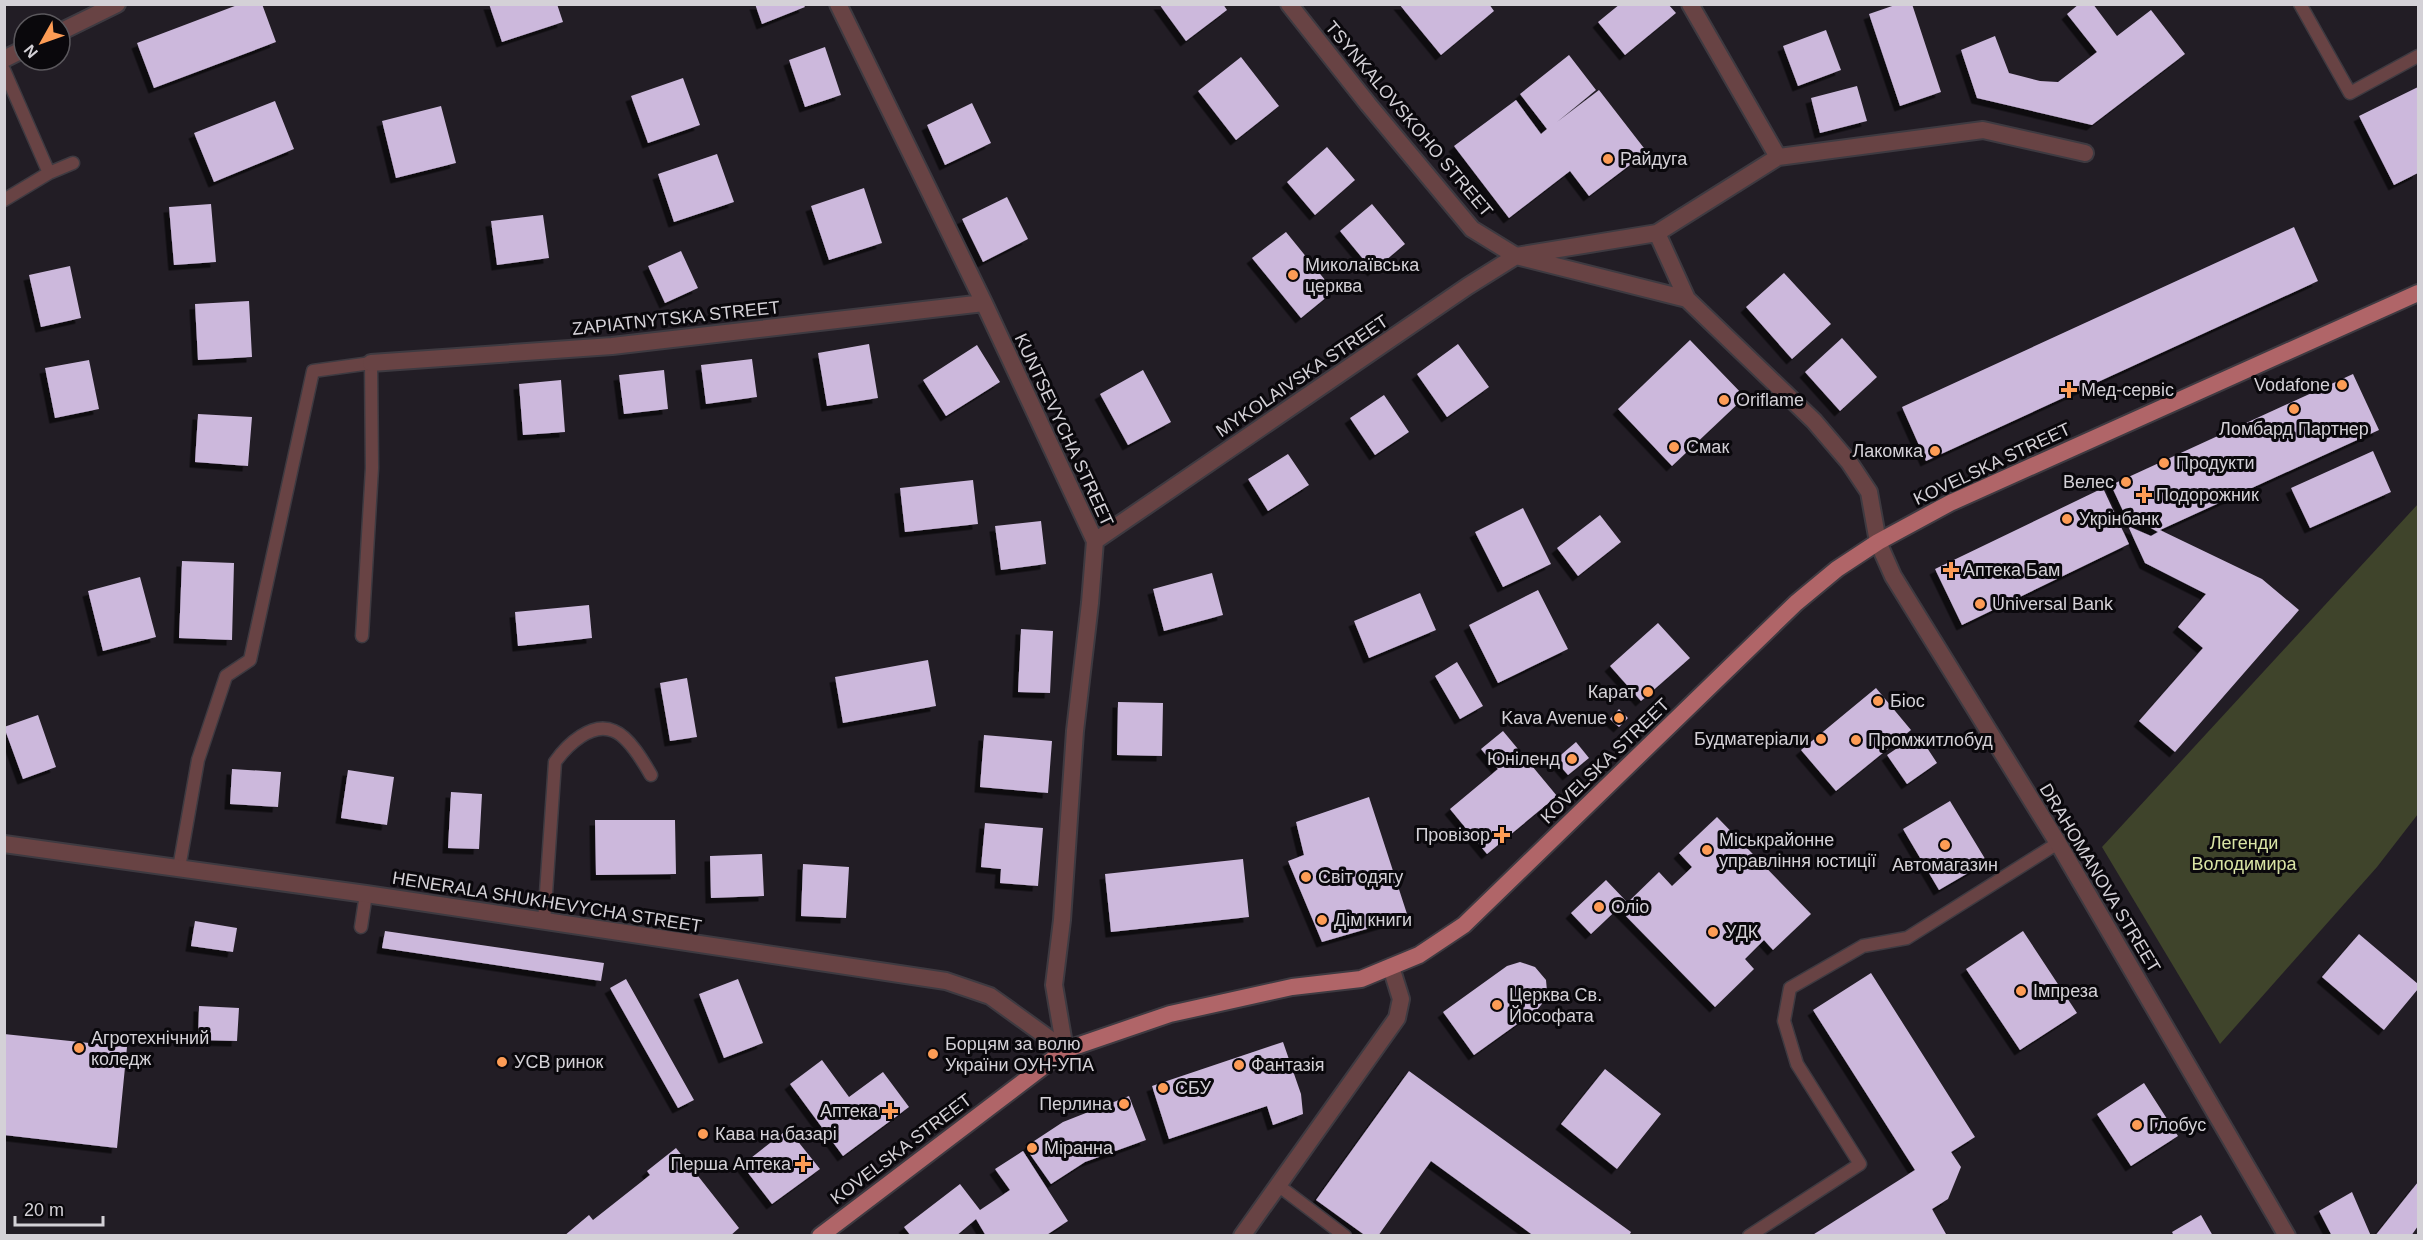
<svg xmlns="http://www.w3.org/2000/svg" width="2423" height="1240" font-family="Helvetica,sans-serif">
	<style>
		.green { fill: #3f442b }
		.building { fill: #ccb8dc; filter: url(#shadow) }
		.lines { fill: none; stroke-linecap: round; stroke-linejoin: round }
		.service-casing { stroke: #3e3a41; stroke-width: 15 }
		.minor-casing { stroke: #3e3a41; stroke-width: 20 }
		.tertiary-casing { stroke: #3e3a41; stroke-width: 20 }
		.primary-casing { stroke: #3e3a41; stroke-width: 20 }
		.service { stroke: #684344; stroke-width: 12 }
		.minor { stroke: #684344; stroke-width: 16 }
		.tertiary { stroke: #684344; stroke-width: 16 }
		.primary { stroke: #b06568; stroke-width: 16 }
		.poi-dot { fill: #fd9c55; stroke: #0a080c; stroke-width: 2 }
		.labels { text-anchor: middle; stroke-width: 6; stroke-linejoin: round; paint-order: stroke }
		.street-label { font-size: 18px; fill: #d4d1d7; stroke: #0a080c }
		.poi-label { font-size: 18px; fill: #d4d1d7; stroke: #0a080c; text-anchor: start }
		.park-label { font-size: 18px; fill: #d9e4a5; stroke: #0a080c }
	</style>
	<defs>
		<filter id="shadow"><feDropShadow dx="-5.5" dy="5.5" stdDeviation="0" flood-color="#0009"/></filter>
	</defs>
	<rect width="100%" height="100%" fill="#221d25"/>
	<path class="green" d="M2418 504V814L2377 867 2220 1044 2102 847Z"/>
	<path class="building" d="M240 4H262L276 42 154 88 137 43Z
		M489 4H557L563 22 502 42Z
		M755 4H803L805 7 762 24Z
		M1159 4H1223L1227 10 1186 41Z
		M1399 4H1489L1494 11 1441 55Z
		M1620 4H1668L1676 13 1625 55 1598 22Z
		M1898 4H1912L1941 92 1900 106 1869 14Z
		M2079 4H2093L2117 36 2151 10 2185 54 2092 125 1977 98 1961 50 1995 36 2009 73 2040 81 2058 82 2097 52 2067 14Z
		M1826 30 1841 70 1798 86 1783 46Z
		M825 47 841 95 805 107 789 60Z
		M1569 55 1596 90 1557 122 1599 90 1647 152 1589 196 1570 171 1509 218 1454 146 1516 100 1541 134 1547 129 1520 94Z
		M1241 57 1279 106 1236 140 1198 91Z
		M683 78 700 125 648 143 631 96Z
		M1857 86 1867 121 1820 133 1811 98Z
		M2418 87V173L2394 185 2359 116Z
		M275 101 294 149 214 182 194 133Z
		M972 103 991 143 945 165 927 125Z
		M441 106 456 163 396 178 382 121Z
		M1327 147 1355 180 1315 215 1287 182Z
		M717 154 734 202 674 222 658 174Z
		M864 188 882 243 829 260 811 206Z
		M1007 197 1028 239 983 262 962 219Z
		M211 204 216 262 174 265 169 207Z
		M1372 204 1405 244 1373 271 1340 231Z
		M543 215 549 258 497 265 491 221Z
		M2294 227 2318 281 1926 461 1902 407Z
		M1286 232 1334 291 1301 318 1252 258Z
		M681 251 698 288 665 303 648 266Z
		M70 266 81 318 41 327 29 275Z
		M1784 273 1831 324 1792 359 1746 307Z
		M249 301 252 357 198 360 195 304Z
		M1842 338 1877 377 1840 411 1805 372Z
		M1690 340 1745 397 1672 466 1618 409Z
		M869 344 878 398 827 406 818 353Z
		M1458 344 1489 387 1447 417 1417 374Z
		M977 345 1000 382 946 416 923 380Z
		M752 359 757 397 706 404 701 365Z
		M89 360 99 409 55 418 45 368Z
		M664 370 668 409 624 414 619 375Z
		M1143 370 1171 422 1128 445 1100 394Z
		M2353 374 2379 430 2160 530 2262 579 2299 610 2175 752 2139 721 2203 648 2178 627 2206 594 2145 563 2128 526 2151 536 2158 532 2124 513 2111 485Z
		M561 380 565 432 523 435 519 384Z
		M1384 395 1409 432 1375 455 1350 418Z
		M198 414 252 417 248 466 195 462Z
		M2373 451 2391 492 2310 528 2291 488Z
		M1288 454 1309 485 1268 511 1248 479Z
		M973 480 978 524 905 532 900 488Z
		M2103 488 2129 544 1962 625 1935 569Z
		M1523 508 1551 564 1503 587 1475 532Z
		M1600 515 1621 542 1578 576 1557 548Z
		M1041 521 1046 564 1001 570 995 526Z
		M182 561 234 563 232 640 179 638Z
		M1212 573 1223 615 1164 631 1153 589Z
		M140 577 156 637 103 651 88 591Z
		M1538 590 1568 649 1498 683 1469 625Z
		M1420 593 1436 630 1369 658 1354 621Z
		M589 605 592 638 518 646 515 612Z
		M1658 623 1690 658 1641 701 1610 666Z
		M1021 629 1053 631 1050 693 1018 692Z
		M928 660 936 706 843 723 835 677Z
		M1457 662 1483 706 1460 719 1435 676Z
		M687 678 697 737 670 741 660 683Z
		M1876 688 1911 730 1836 791 1801 750Z
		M1118 702 1163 703 1162 756 1117 755Z
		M1619 709 1628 718 1619 727 1610 719Z
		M38 715 56 767 23 779 4 727Z
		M1503 731 1557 796 1487 854 1450 809 1498 769 1481 749Z
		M1918 734 1937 763 1907 784 1887 755Z
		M984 735 1052 741 1048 793 980 787Z
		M1576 742 1589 758 1568 775 1555 760Z
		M232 769 281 772 278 807 230 804Z
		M348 770 394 777 387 825 341 818Z
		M451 792 482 794 479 849 448 848Z
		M1369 797 1408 917 1322 942 1288 861 1304 855 1296 822Z
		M1950 801 1987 862 1939 890 1903 829Z
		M1717 817 1811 914 1773 950 1764 940 1745 959 1754 969 1715 1007 1620 910 1659 872 1672 886 1688 871 1692 867 1679 853Z
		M595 820H675L676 874 596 875Z
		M985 823 1043 828 1038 886 1000 883 1001 869 981 867Z
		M762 854 764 896 711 898 710 856Z
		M1243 859 1249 917 1111 932 1105 874Z
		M803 864 849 867 846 918 801 916Z
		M1606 880 1626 901 1591 934 1571 913Z
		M195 921 237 928 233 952 191 946Z
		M385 931 604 963 601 981 382 948Z
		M2023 931 2077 1013 2020 1050 1966 969Z
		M2359 934 2418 984V989L2384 1030 2322 977Z
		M1520 962 1535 967 1546 980 1547 991 1545 1000 1537 1010 1474 1055 1443 1012 1507 966Z
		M1871 973 1975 1137 1951 1152 1961 1167 1948 1199 1932 1209 1946 1234 1943 1236H1811L1915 1170 1813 1010Z
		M626 979 694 1100 678 1108 610 988Z
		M738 979 763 1043 724 1058 699 994Z
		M199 1006 239 1008 237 1041 198 1040Z
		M4 1034 127 1047 117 1148 4 1135Z
		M1283 1042 1301 1094 1303 1114 1273 1125 1267 1106 1169 1139 1152 1086Z
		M822 1060 849 1097 883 1072 909 1107 843 1156 790 1084Z
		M1605 1069 1661 1114 1617 1169 1561 1124Z
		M1409 1071 1631 1232 1629 1236H1534L1431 1161 1378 1236H1366L1316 1200Z
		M2144 1083 2178 1136 2131 1166 2097 1114Z
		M1129 1096 1146 1140 1085 1162 1051 1184 1025 1147 1063 1122Z
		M788 1129 820 1169 772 1204 742 1165Z
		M676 1148 739 1228 730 1236H564L589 1215 593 1220 650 1175 647 1171Z
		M1023 1151 1068 1221 1045 1236H986L976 1219 956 1236H911L904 1227 960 1184 980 1210 1010 1190 995 1169Z
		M2418 1182V1226L2411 1236H2375Z
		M2352 1192 2371 1236H2332L2319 1211Z
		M2201 1215 2213 1236H2174L2172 1232Z"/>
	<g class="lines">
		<defs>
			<path id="service" d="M2300 4 2350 93 2418 56
				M4 70 49 173
				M4 200 49 173 73 163
				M179 868 198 760 226 676 250 660 313 371 371 363 372 468 362 636
				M544 922 555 762C567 745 592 721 614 731 629 737 643 761 651 775
				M361 927 366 894
				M1279 1186 1345 1236
				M1749 1236 1860 1164 1797 1064 1784 1021 1790 988 1863 946 1907 938 2058 843"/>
			<path id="minor" d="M838 4 984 303 1095 541 1090 603 1075 731 1062 920 1054 985 1065 1050
				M1289 4 1368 104 1472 229 1516 256 1687 299 1814 421 1849 462 1869 492 1878 542
				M1690 4 1778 157
				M60 32 117 4
				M4 59 24 49
				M1657 233 1687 299
				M371 363 612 346 984 303
				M1095 541 1468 286 1516 256 1657 233 1778 157 1983 130 2085 153
				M1242 1236 1397 1018 1401 999 1391 967"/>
			<path id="tertiary" d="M1878 542 1893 576 2058 843 2287 1236
				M4 844 366 894 946 981 990 996 1065 1050"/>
			<path id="primary" d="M820 1236 1065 1050 1170 1014 1292 987 1361 979 1419 955 1464 925 1796 603 1837 569 1878 542 1950 503 2418 293"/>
		</defs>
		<use href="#service" class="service-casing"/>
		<use href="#minor" class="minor-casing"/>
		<use href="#tertiary" class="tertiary-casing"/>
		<use href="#primary" class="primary-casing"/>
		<use href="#service" class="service"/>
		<use href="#minor" class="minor"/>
		<use href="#tertiary" class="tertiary"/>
		<use href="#primary" class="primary"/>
	</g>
	<g class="poi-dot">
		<circle cx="1608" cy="159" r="6"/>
		<circle cx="1293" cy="275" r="6"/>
		<circle cx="2342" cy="385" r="6"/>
		<path d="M2066 381h6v6h6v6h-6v6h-6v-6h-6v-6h6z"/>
		<circle cx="1724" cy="400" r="6"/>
		<circle cx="2294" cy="409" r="6"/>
		<circle cx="1674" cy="447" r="6"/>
		<circle cx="1935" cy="451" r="6"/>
		<circle cx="2164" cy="463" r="6"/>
		<circle cx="2126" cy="482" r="6"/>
		<path d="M2141 486h6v6h6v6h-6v6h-6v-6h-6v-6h6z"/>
		<circle cx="2067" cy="519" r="6"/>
		<path d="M1948 561h6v6h6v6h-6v6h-6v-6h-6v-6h6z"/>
		<circle cx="1980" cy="604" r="6"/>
		<circle cx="1648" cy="692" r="6"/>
		<circle cx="1878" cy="701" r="6"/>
		<circle cx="1619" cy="718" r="6"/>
		<circle cx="1821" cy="739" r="6"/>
		<circle cx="1856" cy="740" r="6"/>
		<circle cx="1572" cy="759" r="6"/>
		<path d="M1499 826h6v6h6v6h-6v6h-6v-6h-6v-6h6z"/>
		<circle cx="1945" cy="845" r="6"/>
		<circle cx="1707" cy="850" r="6"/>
		<circle cx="1306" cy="877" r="6"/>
		<circle cx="1599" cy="907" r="6"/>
		<circle cx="1322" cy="920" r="6"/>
		<circle cx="1713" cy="932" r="6"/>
		<circle cx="2021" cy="991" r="6"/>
		<circle cx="1497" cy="1005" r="6"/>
		<circle cx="79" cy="1048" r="6"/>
		<circle cx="933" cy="1054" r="6"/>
		<circle cx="502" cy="1062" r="6"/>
		<circle cx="1239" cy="1065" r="6"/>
		<circle cx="1163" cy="1088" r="6"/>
		<circle cx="1124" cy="1104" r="6"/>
		<path d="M887 1102h6v6h6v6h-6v6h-6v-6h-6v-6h6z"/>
		<circle cx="2137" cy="1125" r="6"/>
		<circle cx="703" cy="1134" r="6"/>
		<circle cx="1032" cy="1148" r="6"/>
		<path d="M800 1155h6v6h6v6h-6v6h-6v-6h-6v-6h6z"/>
	</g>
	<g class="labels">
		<g class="street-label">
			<text transform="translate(1409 119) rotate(50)" y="6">TSYNKALOVSKOHO STREET</text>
			<text transform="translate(676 318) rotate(-6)" y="6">ZAPIATNYTSKA STREET</text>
			<text transform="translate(1302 376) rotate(-34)" y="6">MYKOLAIVSKA STREET</text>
			<text transform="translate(1064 430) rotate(65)" y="6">KUNTSEVYCHA STREET</text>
			<text transform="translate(1992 464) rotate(-25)" y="6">KOVELSKA STREET</text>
			<text transform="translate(1605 761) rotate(-44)" y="6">KOVELSKA STREET</text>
			<text transform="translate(2100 878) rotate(59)" y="6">DRAHOMANOVA STREET</text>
			<text transform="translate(547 902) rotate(9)" y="6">HENERALA SHUKHEVYCHA STREET</text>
			<text transform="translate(901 1149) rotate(-37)" y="6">KOVELSKA STREET</text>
		</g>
		<g class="poi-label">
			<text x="1620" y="165">Райдуга</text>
			<text x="1305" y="271">Миколаївська<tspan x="1305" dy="21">церква</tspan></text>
			<text x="2330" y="391" text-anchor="end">Vodafone</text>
			<text x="2081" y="396">Мед-сервіс</text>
			<text x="1736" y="406">Oriflame</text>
			<text x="2294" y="435" text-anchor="middle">Ломбард Партнер</text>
			<text x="1686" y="453">Смак</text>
			<text x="1923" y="457" text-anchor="end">Лакомка</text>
			<text x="2176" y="469">Продукти</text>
			<text x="2114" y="488" text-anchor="end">Велес</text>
			<text x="2156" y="501">Подорожник</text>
			<text x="2079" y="525">Укрінбанк</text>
			<text x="1963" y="576">Аптека Бам</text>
			<text x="1992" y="610">Universal Bank</text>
			<text x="1636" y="698" text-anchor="end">Карат</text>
			<text x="1890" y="707">Біос</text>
			<text x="1607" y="724" text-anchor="end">Kava Avenue</text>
			<text x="1809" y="745" text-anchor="end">Будматеріали</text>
			<text x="1868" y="746">Промжитлобуд</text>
			<text x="1560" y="765" text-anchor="end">Юніленд</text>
			<text x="1490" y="841" text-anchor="end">Провізор</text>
			<text x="1719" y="846">Міськрайонне<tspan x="1719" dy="21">управління юстиції</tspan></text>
			<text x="1945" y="871" text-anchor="middle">Автомагазин</text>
			<text x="1318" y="883">Світ одягу</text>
			<text x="1611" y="913">Оліо</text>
			<text x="1334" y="926">Дім книги</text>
			<text x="1725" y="938">УДК</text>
			<text x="2033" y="997">Імпреза</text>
			<text x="1509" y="1001">Церква Св.<tspan x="1509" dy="21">Йософата</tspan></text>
			<text x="91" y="1044">Агротехнічний<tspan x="91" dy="21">коледж</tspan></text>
			<text x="945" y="1050">Борцям за волю<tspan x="945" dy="21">України ОУН-УПА</tspan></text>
			<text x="514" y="1068">УСВ ринок</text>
			<text x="1251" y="1071">Фантазія</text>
			<text x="1175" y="1094">СБУ</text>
			<text x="1112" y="1110" text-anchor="end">Перлина</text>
			<text x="878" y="1117" text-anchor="end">Аптека</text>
			<text x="2149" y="1131">Глобус</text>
			<text x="715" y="1140">Кава на базарі</text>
			<text x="1044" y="1154">Міранна</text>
			<text x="791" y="1170" text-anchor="end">Перша Аптека</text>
		</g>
		<g class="park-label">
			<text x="2244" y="849">Легенди<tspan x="2244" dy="21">Володимира</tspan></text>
		</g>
	</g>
	<rect width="2423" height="1240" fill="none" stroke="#d4d1d7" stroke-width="12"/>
	<g transform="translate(42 42) rotate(230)"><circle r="28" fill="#0a080c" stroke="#5b585d" stroke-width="1.5"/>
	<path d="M0-4.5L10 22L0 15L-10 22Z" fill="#fd9c55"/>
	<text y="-9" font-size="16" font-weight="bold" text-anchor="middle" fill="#d4d1d7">N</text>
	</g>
	<path d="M15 1216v9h88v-9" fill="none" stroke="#d4d1d7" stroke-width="3"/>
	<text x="24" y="1216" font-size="18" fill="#d4d1d7" stroke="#0a080c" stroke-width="4.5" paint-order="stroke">20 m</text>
</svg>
